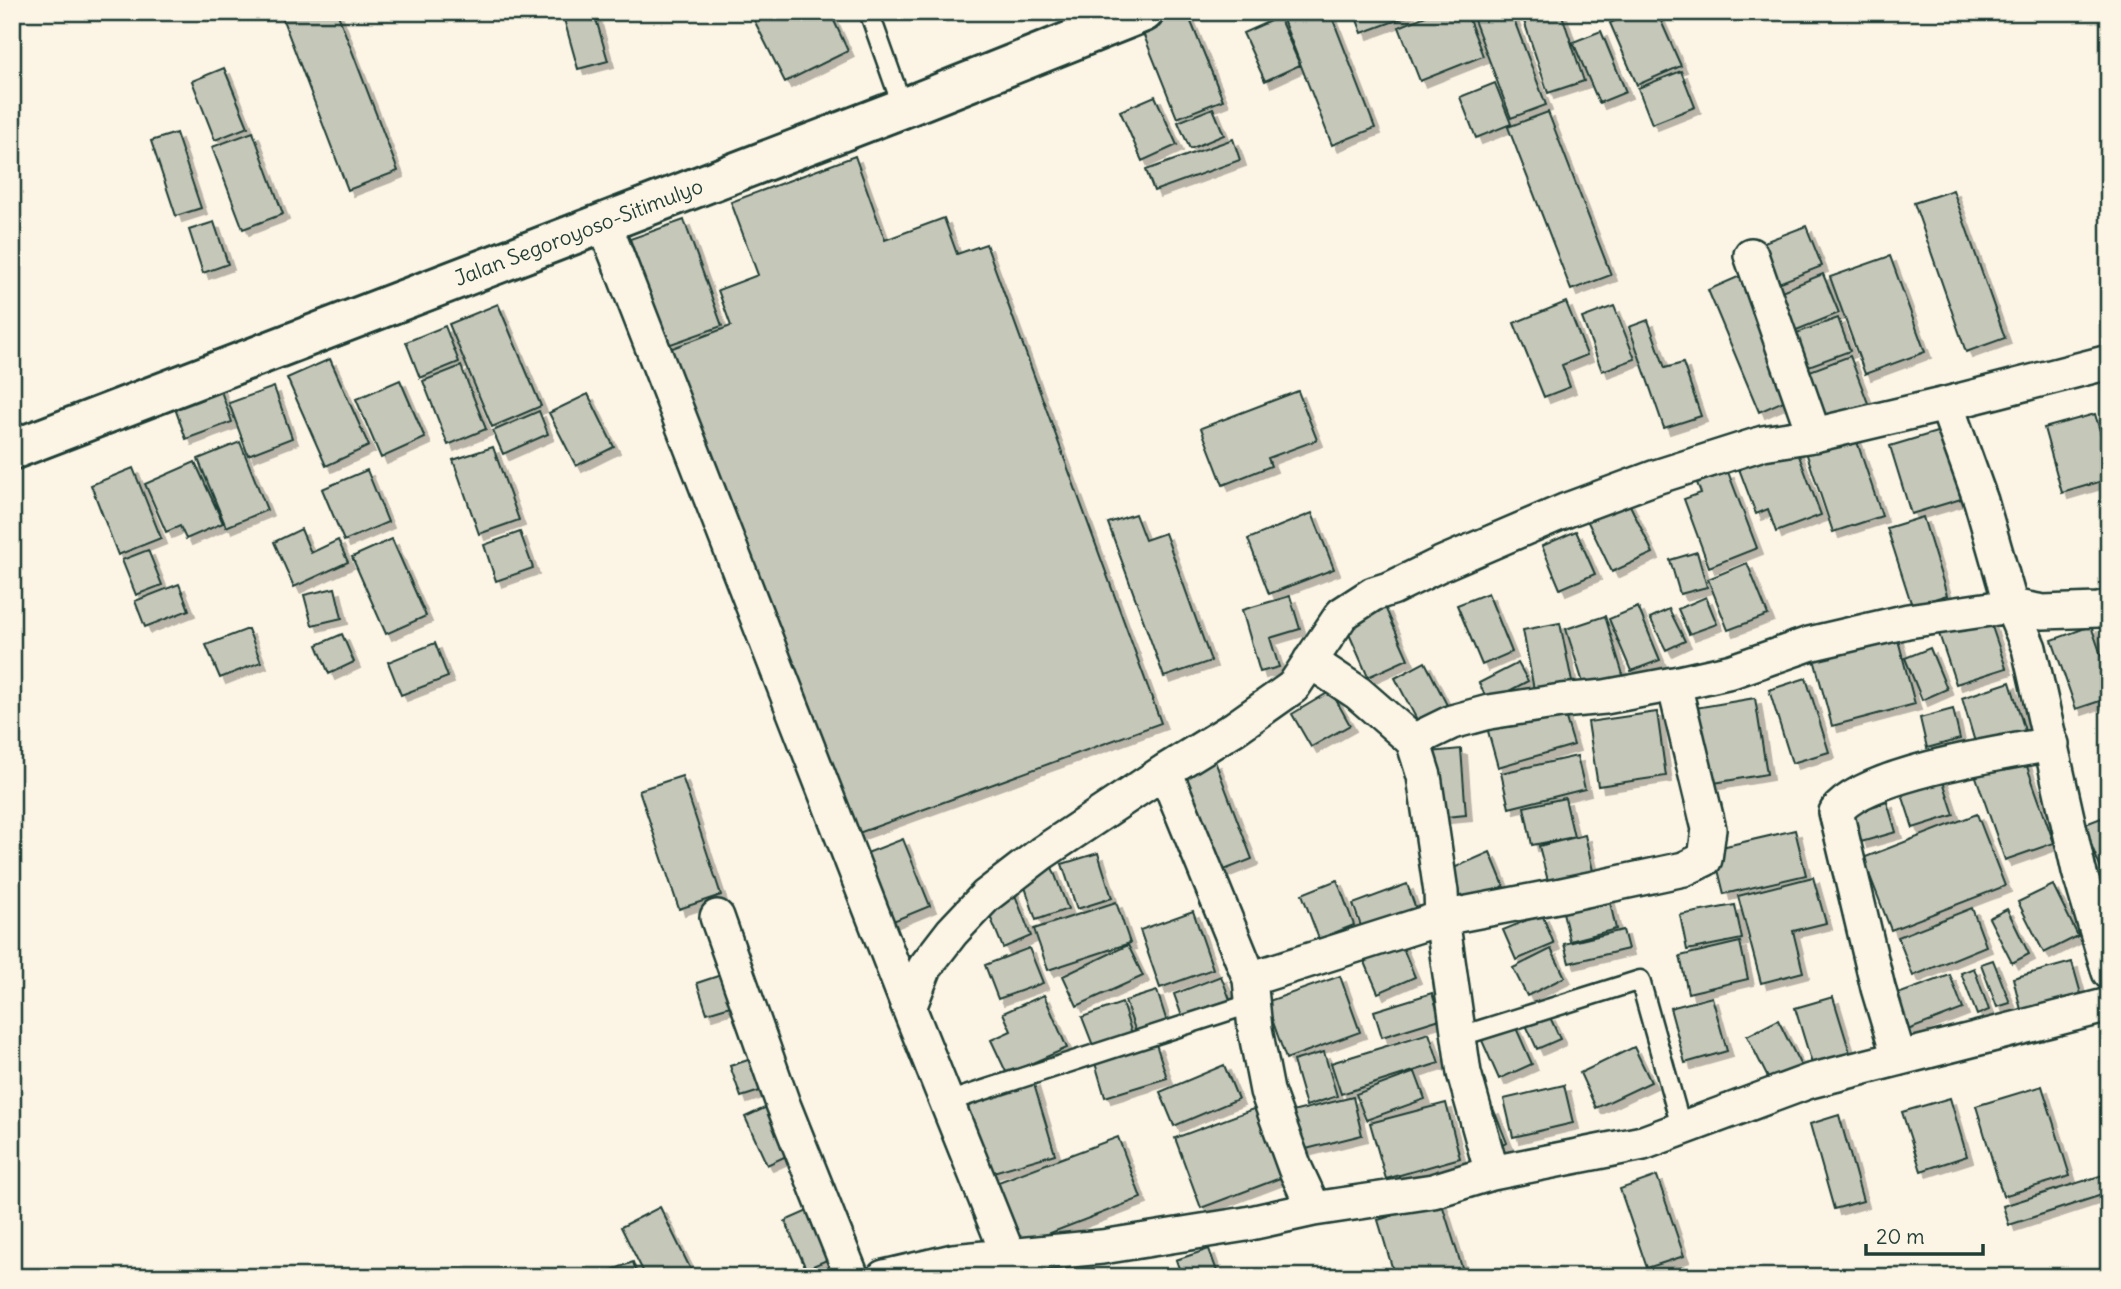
<svg xmlns="http://www.w3.org/2000/svg" width="2121" height="1289" font-family="Delius,sans-serif">
	<style>
		.building { fill: #c5c7b9; stroke: #1f3d34; stroke-width: 2; filter: url(#shadow) }
		.lines { fill: none; stroke-linecap: round; stroke-linejoin: round }
		.service-casing { stroke: #1f3d34; stroke-width: 23 }
		.minor-casing { stroke: #1f3d34; stroke-width: 38 }
		.secondary-casing { stroke: #1f3d34; stroke-width: 44 }
		.service { stroke: #fcf5e5; stroke-width: 18 }
		.minor { stroke: #fcf5e5; stroke-width: 33 }
		.secondary { stroke: #fcf5e5; stroke-width: 38 }
		.labels { text-anchor: middle; stroke-width: 5; stroke-linejoin: round; paint-order: stroke }
		.street-label { font-size: 21px; fill: #1f3d34; stroke: #fcf5e5 }
	</style>
	<defs>
		<filter id="shadow"><feDropShadow dx="6" dy="6" stdDeviation="0" flood-color="#0004"/></filter>
	</defs>
	<rect width="100%" height="100%" fill="#fcf5e5"/>
	<filter id="ink" filterUnits="userSpaceOnUse"><feTurbulence type="fractalNoise" baseFrequency=".0143" numOctaves="2"/><feDisplacementMap in="SourceGraphic" scale="14" xChannelSelector="R" yChannelSelector="G"/><feConvolveMatrix kernelMatrix="1 2 1 2 8 2 1 2 1" color-interpolation-filters="sRGB"/></filter>
	<g filter="url(#ink)">
		<path class="building" d="M280 12H337L398 171 348 190Z
			M562 12H594L608 61 578 69Z
			M750 12H830L848 51 785 82Z
			M1180 12H1187L1223 100 1177 118 1141 28Z
			M1280 12H1330L1375 128 1332 145Z
			M1354 12H1409L1411 15 1362 33Z
			M1435 12H1466L1483 56 1420 81 1399 27Z
			M1471 12H1511L1546 105 1511 118Z
			M1521 12H1561L1584 81 1548 93Z
			M1635 12H1657L1681 66 1637 85 1610 23Z
			M1279 17 1300 65 1265 81 1243 33Z
			M1601 31 1626 92 1599 103 1573 42Z
			M224 68 248 127 215 140 192 81Z
			M1681 71 1695 107 1652 124 1638 88Z
			M1495 83 1511 124 1476 138 1460 97Z
			M1155 96 1177 145 1142 161 1120 111Z
			M1213 108 1224 135 1190 149 1178 122Z
			M1548 112 1611 275 1571 290 1508 127Z
			M253 132 283 214 243 229 212 147Z
			M176 133 201 208 176 216 151 141Z
			M1233 139 1240 160 1154 191 1146 170Z
			M855 156 885 240 944 218 957 254 986 244 1161 723 845 838 667 350 731 326 718 290 758 275 731 202Z
			M1953 190 2005 338 1966 352 1914 203Z
			M684 220 722 326 668 345 630 239Z
			M214 222 228 264 203 273 189 230Z
			M1806 226 1822 266 1776 284 1759 244Z
			M1890 256 1925 352 1865 374 1830 277Z
			M1747 273 1797 395 1759 412 1708 290Z
			M1823 274 1839 313 1789 333 1774 294Z
			M1566 302 1587 355 1562 365 1570 387 1544 397 1514 323Z
			M498 304 541 406 492 427 449 324Z
			M1614 306 1635 359 1602 371 1582 318Z
			M1838 318 1850 351 1806 367 1794 334Z
			M1648 320 1665 368 1683 363 1701 416 1664 428 1629 327Z
			M445 326 459 362 420 378 406 342Z
			M1850 356 1869 406 1825 422 1807 372Z
			M330 359 369 446 326 466 287 378Z
			M461 366 486 429 448 445 423 381Z
			M217 380 232 422 186 439 171 397Z
			M400 380 425 438 381 458 356 399Z
			M274 387 292 438 248 455 229 403Z
			M1298 391 1317 440 1268 458 1271 466 1223 485 1201 428Z
			M588 394 614 447 576 466 549 413Z
			M539 411 548 434 503 454 493 431Z
			M2095 414 2109 462V479L2062 493 2044 428Z
			M1853 430 1882 516 1833 532 1804 446Z
			M1940 431 1961 499 1911 514 1890 446Z
			M240 442 267 510 226 527 198 459Z
			M1795 445 1821 515 1776 532 1768 509 1756 514 1738 466Z
			M493 447 519 520 479 534 453 460Z
			M195 462 223 523 186 539 180 526 166 532 145 484Z
			M133 468 161 538 118 555 91 485Z
			M367 470 388 522 344 541 322 489Z
			M1728 472 1757 548 1709 567 1684 499 1701 493 1697 483Z
			M1628 501 1653 553 1612 572 1587 520Z
			M1312 513 1334 569 1269 594 1248 539Z
			M1135 514 1145 540 1165 533 1211 661 1164 677 1108 523Z
			M1923 517 1947 595 1912 606 1887 528Z
			M301 529 311 553 338 540 348 562 294 587 274 542Z
			M1576 531 1595 574 1560 589 1542 546Z
			M520 532 533 568 496 581 484 545Z
			M392 539 426 616 386 634 352 557Z
			M148 550 162 585 136 595 122 560Z
			M1697 552 1707 587 1680 594 1670 560Z
			M1747 563 1768 615 1728 630 1708 579Z
			M179 584 189 610 145 627 135 601Z
			M335 588 342 618 312 625 304 595Z
			M1488 593 1512 652 1482 665 1457 605Z
			M1290 596 1300 629 1270 638 1279 667 1260 672 1242 610Z
			M1706 597 1717 624 1689 634 1678 609Z
			M1385 607 1408 659 1368 677 1345 625Z
			M1638 607 1660 660 1631 671 1609 619Z
			M1669 609 1685 641 1666 650 1650 618Z
			M1987 612 2006 668 1956 684 1937 628Z
			M1605 616 1624 678 1585 689 1566 629Z
			M1560 623 1572 682 1534 690 1523 630Z
			M2091 626 2109 678V698L2076 709 2052 640Z
			M248 629 261 662 220 678 206 645Z
			M342 634 354 662 329 674 317 645Z
			M1897 636 1915 704 1832 726 1814 659Z
			M435 643 448 677 401 695 388 662Z
			M1930 648 1947 689 1922 700 1905 658Z
			M1425 662 1447 705 1417 720 1395 678Z
			M1518 663 1528 681 1488 702 1479 683Z
			M1806 678 1829 752 1792 763 1769 690Z
			M2010 682 2026 734 1977 749 1962 698Z
			M1331 691 1350 725 1311 747 1292 714Z
			M1755 698 1767 774 1708 784 1695 708Z
			M1561 702 1574 745 1498 767 1486 724Z
			M1953 709 1960 739 1927 748 1920 718Z
			M1657 712 1666 776 1598 786 1588 722Z
			M1461 749 1466 815 1435 818 1430 752Z
			M1577 756 1585 789 1509 808 1501 773Z
			M2024 758 2054 843 2005 860 1975 774Z
			M1215 761 1252 859 1209 876 1172 778Z
			M1939 769 1954 815 1913 828 1898 782Z
			M682 776 721 895 679 909 639 790Z
			M1565 798 1574 837 1532 845 1524 807Z
			M1887 802 1896 832 1861 842 1852 813Z
			M1977 814 2005 886 1891 930 1863 858Z
			M2109 815V880L2106 881 2083 825Z
			M1795 830 1806 875 1724 894 1713 849Z
			M1585 835 1593 871 1548 881 1539 846Z
			M903 839 930 906 881 926 854 858Z
			M1490 852 1504 886 1455 907 1440 874Z
			M1098 853 1112 898 1077 909 1062 864Z
			M1052 867 1068 909 1036 920 1022 878Z
			M1813 877 1826 923 1793 931 1803 972 1761 983 1738 896Z
			M1337 880 1354 925 1319 939 1302 894Z
			M1407 884 1420 920 1366 940 1353 904Z
			M2053 885 2078 936 2044 953 2018 902Z
			M1607 889 1616 929 1570 941 1560 900Z
			M1013 890 1031 936 1003 948 984 901Z
			M1116 902 1130 943 1048 970 1034 929Z
			M1735 905 1742 939 1687 950 1680 915Z
			M1972 908 1986 946 1913 976 1898 937Z
			M2007 909 2029 954 2012 963 1989 918Z
			M1193 911 1213 969 1160 988 1140 930Z
			M1542 914 1554 944 1516 960 1503 930Z
			M1623 930 1628 949 1569 963 1564 944Z
			M1399 939 1415 977 1378 993 1362 955Z
			M1740 942 1748 979 1688 993 1680 956Z
			M1128 945 1143 976 1077 1006 1063 976Z
			M1029 948 1043 983 998 999 985 965Z
			M1551 949 1565 977 1527 996 1513 968Z
			M1993 960 2010 1003 1997 1007 1981 964Z
			M2072 962 2081 994 2021 1010 2013 978Z
			M1974 968 1989 1010 1977 1015 1961 973Z
			M727 973 737 1004 707 1013 697 983Z
			M1950 975 1963 1009 1908 1030 1895 995Z
			M1221 976 1232 1005 1184 1022 1174 994Z
			M1340 976 1360 1032 1286 1059 1266 1002Z
			M1157 991 1167 1022 1136 1032 1125 1001Z
			M1432 993 1440 1019 1382 1037 1374 1011Z
			M1044 995 1067 1048 1007 1074 991 1040 1011 1031 1003 1013Z
			M1712 997 1727 1051 1685 1063 1670 1008Z
			M1833 997 1851 1056 1813 1067 1795 1008Z
			M1122 1003 1132 1034 1094 1048 1082 1017Z
			M1549 1015 1560 1039 1537 1049 1526 1025Z
			M1778 1020 1801 1066 1770 1082 1747 1036Z
			M1513 1021 1532 1064 1499 1079 1480 1036Z
			M1429 1033 1439 1063 1341 1094 1331 1063Z
			M1156 1044 1167 1078 1105 1097 1095 1063Z
			M1634 1047 1651 1082 1596 1108 1580 1073Z
			M1324 1052 1337 1096 1306 1106 1293 1061Z
			M754 1058 766 1089 741 1097 730 1066Z
			M1224 1065 1238 1099 1174 1126 1160 1092Z
			M1415 1072 1425 1099 1366 1120 1356 1094Z
			M1033 1081 1055 1154 983 1175 961 1103Z
			M1564 1085 1573 1123 1513 1137 1504 1099Z
			M2042 1086 2070 1176 2003 1196 1976 1106Z
			M1353 1097 1362 1135 1294 1152 1284 1114Z
			M1950 1098 1967 1156 1921 1171 1902 1112Z
			M1446 1103 1460 1158 1386 1179 1370 1123Z
			M771 1105 793 1153 767 1165 745 1117Z
			M1256 1108 1283 1177 1201 1208 1175 1138Z
			M1493 1108 1507 1143 1491 1149 1478 1114Z
			M1839 1115 1863 1201 1834 1209 1810 1124Z
			M1118 1137 1141 1198 1009 1249 985 1187Z
			M2103 1175 2108 1193 2009 1225 2003 1206Z
			M1657 1176 1684 1256 1647 1268 1620 1189Z
			M1441 1201 1465 1277H1395L1378 1220Z
			M660 1207 694 1276 693 1277H646L621 1227Z
			M812 1209 834 1257 806 1269 785 1221Z
			M1209 1249 1219 1277H1182L1176 1260Z
			M633 1262 638 1277H594Z
			M1684 1267 1687 1277H1644Z"/>
		<g class="lines">
			<defs>
				<path id="service" d="M869 12 903 108
					M1458 1037 1640 980 1682 1130
					M947 1102 1253 1003"/>
				<path id="minor" d="M604 223 909 1008 1009 1257 1019 1275
					M1751 255 1814 435
					M1946 404 1981 501 2011 606 2029 648 2079 871 2109 972
					M1310 661 1358 693 1413 741 1424 776 1441 892 1442 918 1464 1073 1492 1173
					M1413 741 1452 722 1489 712 1561 701 1605 697 1674 684 1732 671 1809 644 1908 621 2011 606 2043 612 2099 610 2109 607
					M1165 771 1250 979 1255 1029 1267 1091 1295 1168 1314 1209
					M717 917 783 1104 852 1277
					M1250 979 1442 918 1562 895 1684 869 1705 859 1709 829 1674 684
					M909 1008 925 967 952 932 986 896 1042 853 1165 771 1235 728 1293 687 1342 614 1373 594 1392 588 1441 564 1567 510 1656 477 1763 443 1814 435 1946 404 2109 362
					M1899 1058 1878 988 1836 812C1862 774 2005 752 2052 744
					M884 1277 953 1261 1102 1247 1246 1224 1314 1209 1433 1191 1492 1173 1643 1143 1810 1081 2109 1005"/>
				<g id="secondary">
					<path id="s1" d="M12 450 903 108 1144 12"/>
				</g>
			</defs>
			<use href="#service" class="service-casing"/>
			<use href="#minor" class="minor-casing"/>
			<use href="#secondary" class="secondary-casing"/>
			<use href="#service" class="service"/>
			<use href="#minor" class="minor"/>
			<use href="#secondary" class="secondary"/>
		</g>
	</g>
	<g class="labels">
		<g class="street-label">
			<text dy="7" stroke="none"><textPath href="#s1" startOffset="607">Jalan Segoroyoso-Sitimulyo</textPath></text>
		</g>
	</g>
	<rect width="2121" height="1289" fill="none" stroke="#fcf5e5" stroke-width="42"/>
	<rect x="21" y="21" width="2079" height="1247" fill="none" stroke="#1f3d34" stroke-width="2.5" filter="url(#ink)"/>
	<path d="M1866 1244v10h117v-10" fill="none" stroke="#1f3d34" stroke-width="3.5"/>
	<text x="1876" y="1244" font-size="21" fill="#1f3d34" stroke="#fcf5e5" stroke-width="5" paint-order="stroke">20 m</text>
</svg>
